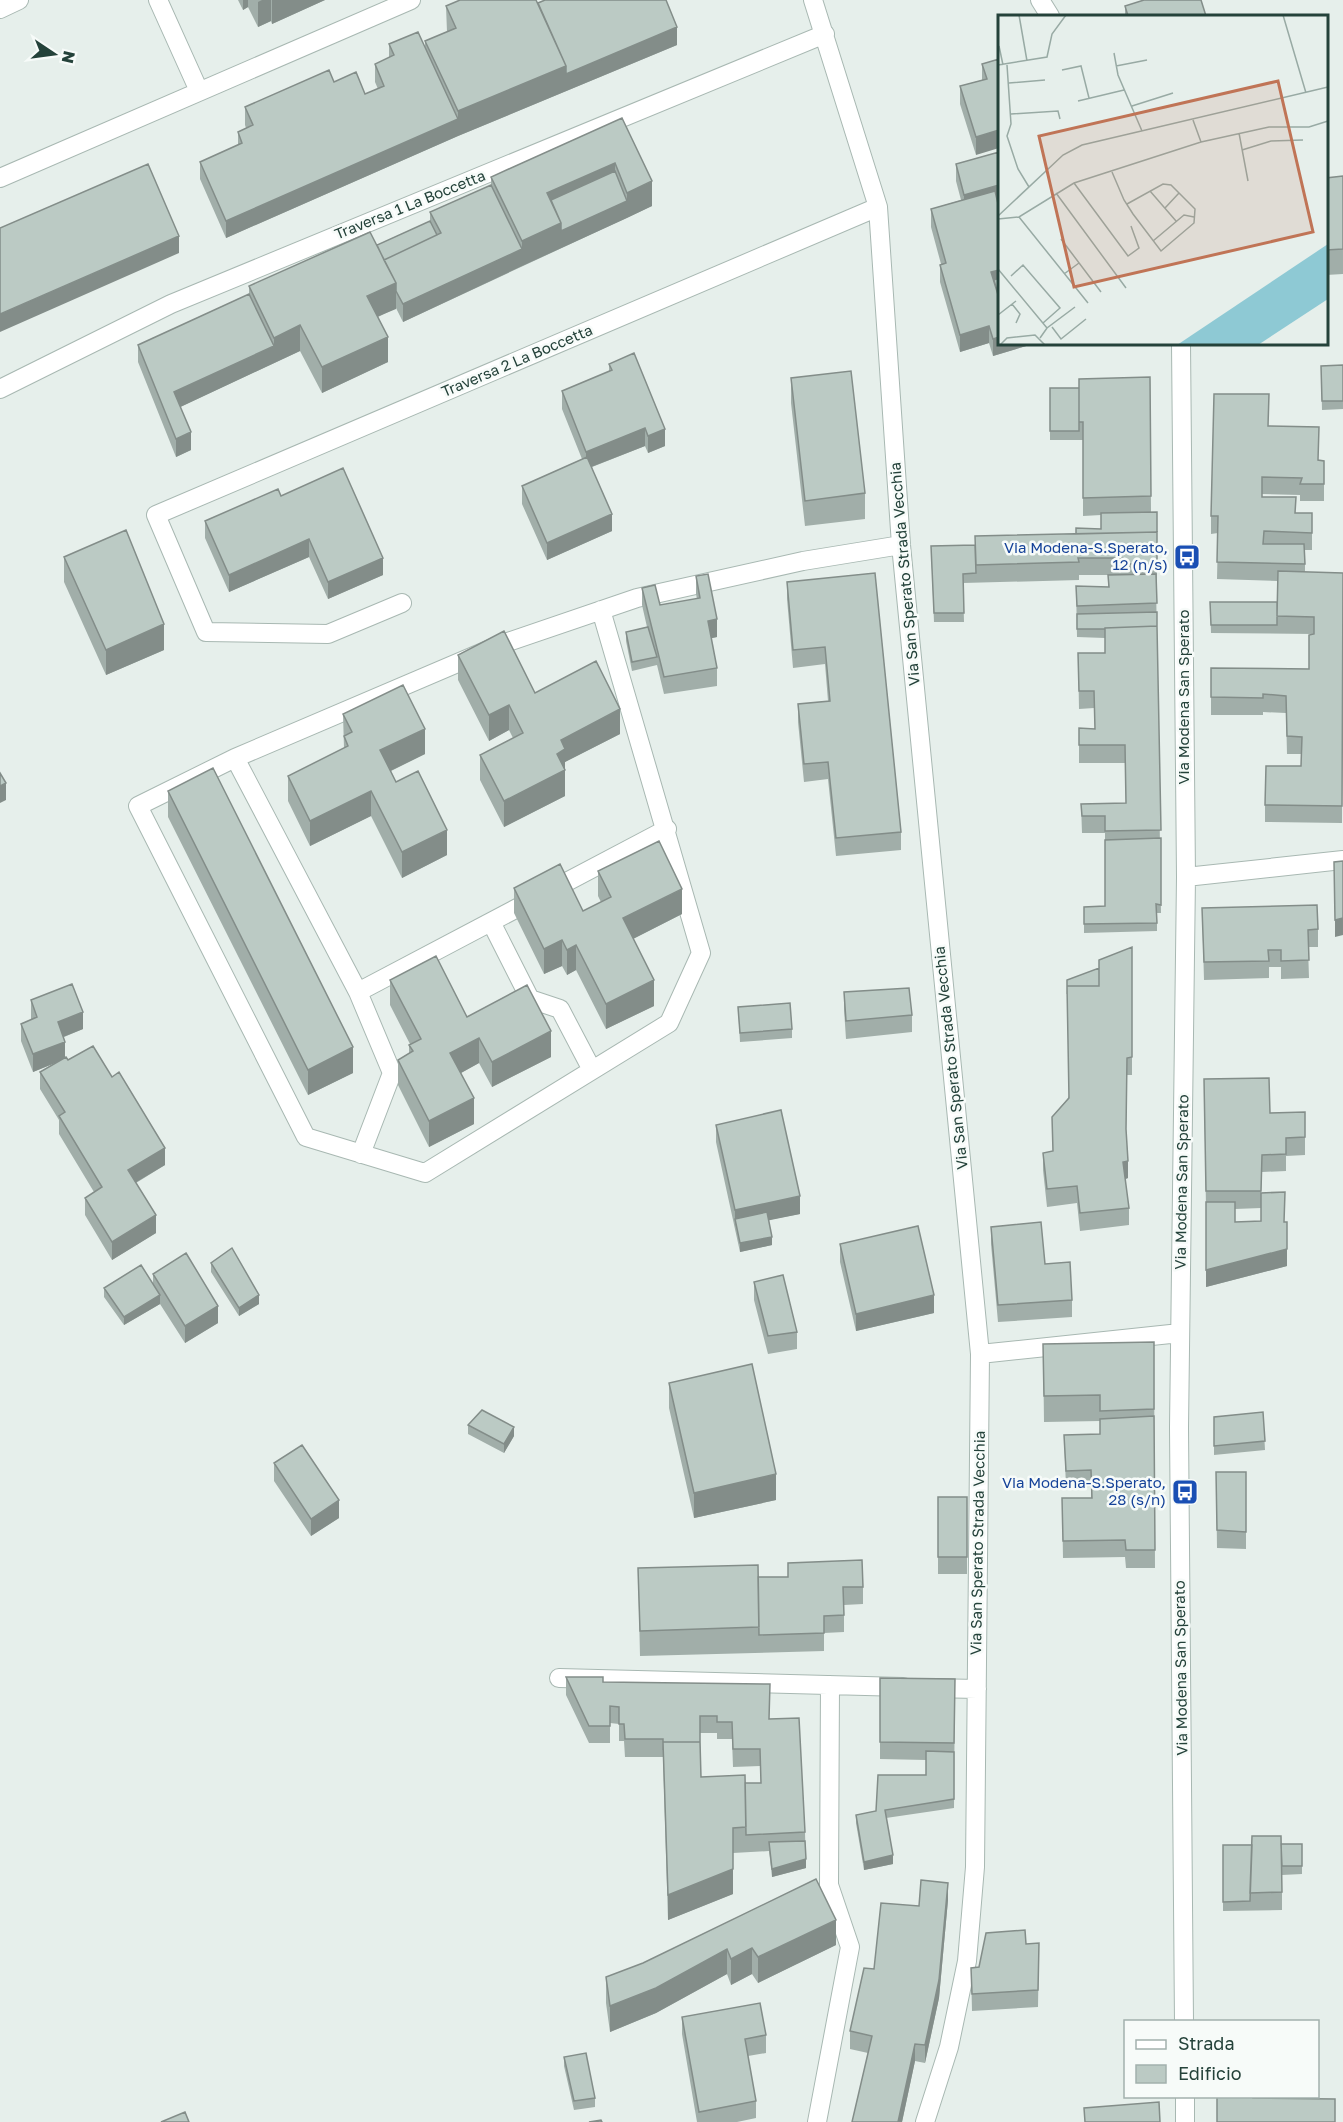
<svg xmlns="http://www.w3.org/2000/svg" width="1343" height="2122" font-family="'Golos Text',sans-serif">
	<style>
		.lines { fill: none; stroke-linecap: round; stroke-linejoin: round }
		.minor-casing { stroke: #a8b8b2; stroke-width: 20 }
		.minor { stroke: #fff; stroke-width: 18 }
		.wall { fill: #a1aea9; fill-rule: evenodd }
		.shaded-wall { fill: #838d89 }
		.building { fill: #bbcac4; stroke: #838d89; stroke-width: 1.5 }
		.labels { text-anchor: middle; stroke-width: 5; stroke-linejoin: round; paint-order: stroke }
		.street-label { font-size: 15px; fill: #24423a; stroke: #f7fbf9 }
		.transit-label { font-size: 15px; fill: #164399; stroke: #f7fbf9; text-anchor: end }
		.inset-road { fill: none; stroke: #98aaa4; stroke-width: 1.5 }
		.view { fill: #c07456; fill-opacity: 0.15; stroke: #c07456; stroke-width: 3 }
		.inset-edge { fill: none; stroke: #24423a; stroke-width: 3 }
	</style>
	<rect width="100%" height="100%" fill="#e6efeb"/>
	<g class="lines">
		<defs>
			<path id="minor" d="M158 0 199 91
				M813 0 878 207 901 545 980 1354 975 1867 967 1961 949 2047 925 2122
				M1040 0 1050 16
				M0 9 19 0
				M0 178 411 0
				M1181 344 1186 877 1179 1428 1184 2022
				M0 389 171 304 825 34
				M402 603 328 634 206 632 156 515 878 207
				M601 610 701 953 669 1023 425 1173 306 1137 138 806 235 758 502 644 637 598 803 561 901 545
				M235 758 358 992 392 1073 361 1154
				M1186 877 1343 860
				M491 922 530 999 560 1009 592 1070
				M358 992 667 829
				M980 1354 1180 1333
				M559 1678 903 1687
				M930 1688 977 1689
				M1185 2096V2122
				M817 2122 850 1947 829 1885 830 1685"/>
		</defs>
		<use href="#minor" class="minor-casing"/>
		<use href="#minor" class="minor"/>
	</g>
	<path class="wall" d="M238 0H325L272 24 271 21 258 27 248 7 243 10Z
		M538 3 677 45 458 136 226 238 200 179V162L238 145V132L246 128 245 125V107L334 82 365 94 378 89 375 82V64L389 58V44L425 48V41L447 32 446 6Z
		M1125 6 1206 16H1125Z
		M999 59 976 155 960 104V86L982 80V64Z
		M622 118 652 206 403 322 396 308 378 317 388 362 322 393 300 351 180 407 191 450 176 457 138 362V345L249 294V286L377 245 430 221V212L491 185V177Z
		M999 152V203H998L1033 344 993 356 989 343 960 352 940 282V265L941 264 931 227V209L961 200 956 181V164Z
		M1343 176V274L1326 275V178Z
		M609 364 665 446 648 453 645 446 592 467 612 531 547 560 522 504V486L582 459 562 409V391L609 372Z
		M1343 365V409L1322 410 1321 366Z
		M1150 377 1151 512H1157V581H1156L1161 913H1157V931L1084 933V907L1105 906V833H1082L1081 804 1126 803 1125 763H1079V728L1095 729 1094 708 1079 709 1078 653H1105V638L1077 637 1076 586 1108 587V575H1079V580L963 583 964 622H934L931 546 975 545 1076 534 1101 529V515L1083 516V440H1079V437V440H1050V388H1079Z
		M791 378 865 493V519L805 526 791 403Z
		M1269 426 1319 460 1324 461V501H1300V495L1262 494V497L1296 513H1312V550H1305V572L1343 573 1342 823 1265 822V805L1301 766V754H1287L1286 713 1263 712V715H1211V668L1309 669 1314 634 1211 633 1210 602H1277L1278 581 1217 579 1218 533 1211 534V516Z
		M281 496 383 575 328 599 309 557 229 592 205 538V521Z
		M64 557 164 650 106 675 64 582Z
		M875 573 901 832V850L836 856 828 779 804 782 798 722V704L828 701 825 664 793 668 787 599V582Z
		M696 576 717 637 711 638 717 668V686L664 694 657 665 632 671 626 641V632L647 627 642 605V588L660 605 697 599 696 594Z
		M458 655 535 693 620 734 565 762V796L504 827 480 780V755L513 738 509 730 489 741 458 680Z
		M343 714 425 754 391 771 396 782 447 855 402 878 371 816 310 846 288 801V776L344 748Z
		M168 791 353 1073 308 1095 168 817Z
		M598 871 682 914 633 939 654 1006 606 1029 576 970 567 975 562 966 544 974 514 913V888L583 911 601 902 598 896Z
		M1202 908 1318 929V947H1308L1309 978 1281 979V967H1269V978L1204 980Z
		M1132 947V1075H1127L1126 1134 1128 1178 1125 1179 1129 1208V1225L1080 1231 1077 1203 1047 1207 1043 1170V1153L1053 1151 1052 1117 1068 1098Z
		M390 980 467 1017 551 1057 492 1087 479 1063 461 1073 474 1124 429 1147 398 1085V1060L409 1053V1045L410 1044 390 1005Z
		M844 992 912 1015V1032L846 1039 844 1009Z
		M31 1000 83 1029 64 1037 65 1057 165 1165 136 1183 156 1233 112 1260 85 1215V1198L94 1192 59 1134V1120L40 1089V1072L55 1063 33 1072 21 1041V1024L31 1020Z
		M738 1007 792 1029V1038L740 1042Z
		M1204 1079 1270 1113 1305 1112V1155L1286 1156V1171L1262 1172 1261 1193 1285 1222 1287 1266 1206 1287V1209ZM1261 1208V1221L1235 1222V1209Z
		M716 1125 800 1214 768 1220 772 1245 740 1252 716 1142Z
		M991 1227 1045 1264 1072 1300V1317L998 1322 991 1244Z
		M840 1244 934 1313 856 1331 840 1262Z
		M211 1263 259 1304 239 1316 211 1272Z
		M153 1274 218 1323 185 1343 160 1304 124 1325 104 1297V1288L153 1283Z
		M754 1282 797 1332V1349L768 1354 754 1300Z
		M1154 1342 1155 1568H1126L1125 1557 1063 1558 1062 1498H1091V1487L1066 1488 1064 1435 1100 1434V1421L1044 1422 1043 1344Z
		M669 1383 776 1500 694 1518 669 1408Z
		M1263 1412 1265 1450 1214 1455V1417Z
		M468 1425 514 1436 504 1453 468 1434Z
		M274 1463 339 1518 311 1536 274 1481Z
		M1216 1472H1246V1549L1217 1548Z
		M938 1497H967V1574H938Z
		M788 1563 863 1587V1604L844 1605V1632L824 1633V1651L640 1656 638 1568 758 1587 788 1577Z
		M566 1677 603 1682 770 1719 805 1832 806 1868 772 1877 769 1851 733 1853V1894L668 1920 663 1757H625L624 1741H619V1724L610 1723V1743H589L566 1695ZM700 1733H717V1739H732L733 1767 760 1766 761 1783H745L701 1777Z
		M880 1678 955 1679 954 1808 886 1818 893 1864 864 1870 856 1823V1815L876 1811 926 1775V1760L880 1759Z
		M1302 1844V1874L1282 1875V1910L1223 1911V1845Z
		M816 1879 836 1945 758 1983 752 1974 731 1985 727 1974 656 2013 610 2032 606 2003V1977L643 1963Z
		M948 1900 939 1998 925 2063 915 2061 902 2122H852L868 2053 850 2049V2031L874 1969 919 1906Z
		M1039 1943 1038 2007 972 2011 971 1968 979 1967 1026 1944Z
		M682 2017 766 2035V2053L748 2056 756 2101V2118L737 2122H697L682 2034Z
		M564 2057 595 2098V2107L574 2110 564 2066Z"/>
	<path class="shaded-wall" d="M243 0H248V7L243 10Z
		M262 0H271V21L258 27V2Z
		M272 0H325L272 24Z
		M677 27V45L458 136 226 238V221L458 119V111L566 66Z
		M999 130V148L976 155V137Z
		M615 163V189L554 216 547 193Z
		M652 181V206L627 218V193Z
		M999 185V203L964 212V195Z
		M627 201V218L522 266V241L561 223Z
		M179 236V253L0 332V314Z
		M522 249V266L403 322V304Z
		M999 270V287L994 289 991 272Z
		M396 283V309L367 321V296Z
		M300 325V351L174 410V392L274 346V338Z
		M989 326V343L960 352V335Z
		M388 337V362L322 393V367Z
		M999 337V344H1033L993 356V339Z
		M645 428V446L586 469V452Z
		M665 429V446L648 453V436Z
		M191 432V450L176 457V439Z
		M612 514V531L547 560V543Z
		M309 539V557L229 592V575Z
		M383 558V575L328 599V582Z
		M717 619V637L708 639V621Z
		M164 624V650L106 675V650Z
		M509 705V730L489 741V715Z
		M620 709V734L565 762V796L504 827V801L557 754 561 740Z
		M425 729V754L380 776V750Z
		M6 783V800L0 803V786Z
		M371 791V816L310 846V821Z
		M447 830V855L402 878V852Z
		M682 889V914L623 944V918Z
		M1343 918V935L1335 937V920Z
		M562 940V966L544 974V949Z
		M576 945V970L567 975V950Z
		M654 980V1006L606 1029V1004Z
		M83 1012V1029L58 1039V1022Z
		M551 1031V1057L492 1087V1062Z
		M479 1038V1063L450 1079V1053Z
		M65 1042V1059L33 1072V1054Z
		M353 1047V1073L308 1095V1070Z
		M474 1098V1124L429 1147V1121Z
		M165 1148V1165L128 1187V1170Z
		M1128 1161V1178L1123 1180V1162Z
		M800 1196V1214L736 1227 735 1219V1210Z
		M156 1215V1233L112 1260V1242Z
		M1287 1222V1266L1206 1287V1270Z
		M772 1237V1245L740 1252V1243Z
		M160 1295V1304L124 1325V1317Z
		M259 1295V1304L239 1316V1308Z
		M934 1295V1313L856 1331V1314Z
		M218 1306V1323L185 1343V1326Z
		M514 1427V1436L504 1453V1444Z
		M776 1474V1500L694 1518V1493Z
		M339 1500V1518L311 1536V1519Z
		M893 1855V1864L864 1870V1862Z
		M806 1859V1868L772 1877V1869Z
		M733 1869V1894L668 1920V1895Z
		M948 1883V1900L939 1998 925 2063V2045Z
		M836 1920V1945L758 1983V1957Z
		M752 1948V1974L731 1985V1959Z
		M727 1949V1974L656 2013 610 2032V2006Z
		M915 2044V2061L902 2122H898Z"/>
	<path class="building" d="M460 0H536L566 66 458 111 425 41 456 28 446 6Z
		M545 0H666L677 27 566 74V66L538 3Z
		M1144 0H1201L1206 16H1128L1125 6Z
		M418 32 458 119 226 221 200 162 242 143 238 132 253 125 245 107 329 70 334 82 356 72 365 94 384 86 375 64 394 55 389 44Z
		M999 59V130L976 137 960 86 987 79 982 64Z
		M622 118 652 181 627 193 615 163 547 193 561 223 522 241 491 177Z
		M999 152V185L964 195 956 164Z
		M148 164 179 236 0 314V228Z
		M615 171 627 201 561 231V223L551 200Z
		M1343 176V249L1326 250V178Z
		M491 185 522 249 403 304 396 291V283L384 260 441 233 430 212Z
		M995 191 999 208V270L991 272 999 298V337L993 339 989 326 960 335 940 265 946 263 931 209Z
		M430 221 437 235 384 260 377 245Z
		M370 232 396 283 367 296 388 337 322 367 300 325 274 338 249 286Z
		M999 278V298L994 280Z
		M249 294 274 346 174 392 191 432 176 439 138 345Z
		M634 353 665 429 648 436 645 428 586 452 562 391 612 370 609 364Z
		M1343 365V401H1322L1321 366Z
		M851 371 865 493 805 501 791 378Z
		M1150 377 1151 496 1083 498V422H1079V379Z
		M1050 388H1079V431H1050Z
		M1214 394H1269L1268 426 1319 427 1318 460 1324 461V484H1300L1302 478 1262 477V497H1296L1295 513H1312V533L1264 531 1263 544H1304L1305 564 1217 562 1218 516H1211Z
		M587 457 612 514 547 543 522 486Z
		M343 468 383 558 328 582 309 539 229 575 205 521 278 489 281 496Z
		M1157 512V540V532L1076 534V528L1101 529V513Z
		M126 530 164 624 106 650 64 557Z
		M1157 532V564H1123V558H1078L1079 562 976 565 975 536Z
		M975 545 976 573 963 574 964 613H934L931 546Z
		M1278 571 1343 573 1342 806 1265 805 1266 766H1301L1302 737 1287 736 1286 696 1263 694V698L1211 697V668L1309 669V635L1314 634V617L1277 616Z
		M875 573 901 832 836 838 828 762 804 764 798 704 830 701 825 647 793 650 787 582Z
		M708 574 717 619 708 621 717 668 664 677 642 588 655 585 660 605 700 598 696 576Z
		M1156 574 1157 603 1077 606 1076 586 1109 587 1108 575Z
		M1210 602H1277V625H1211Z
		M1157 612V627V626L1105 628V637V629H1077V614Z
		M1157 626 1161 830 1105 831V816H1082L1081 804 1126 803 1125 745H1079V728L1095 729 1094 691H1079L1078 653H1105V628Z
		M648 627 657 657 632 662 626 632Z
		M504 631 535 693 596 661 620 709 561 740 565 749 557 754 565 770 504 801 480 755 523 733 509 705 489 715 458 655Z
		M403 685 425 729 380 750 396 782 418 771 447 830 402 852 371 791 310 821 288 776 348 746 344 736 352 732 343 714Z
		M213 768 353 1047 308 1070 168 791Z
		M0 773 6 783 0 786Z
		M1161 838V905L1156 904 1157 923 1084 924V907L1105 906V840Z
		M659 841 682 889 623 918 654 980 606 1004 576 945 567 950 562 940 544 949 514 888 560 864 583 911 611 897 598 871Z
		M1343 861V918L1335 920 1334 862Z
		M1317 905 1318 929 1308 930 1309 960 1281 961V950H1268L1269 961 1204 962 1202 908Z
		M1132 947V1057L1127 1058 1126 1129 1128 1161 1123 1162 1129 1208 1080 1213 1077 1186 1047 1189 1043 1153 1053 1151 1052 1117 1069 1098 1067 986H1099V960Z
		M436 956 467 1017 527 985 551 1031 492 1062 479 1038 450 1053 474 1098 429 1121 398 1060 413 1051 409 1045 421 1039 390 980Z
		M1099 968V986H1067V994V980Z
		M72 984 83 1012 58 1022 65 1042 33 1054 21 1024 37 1017 31 1000Z
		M909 988 912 1015 846 1021 844 992Z
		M790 1003 792 1029 740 1033 738 1007Z
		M93 1046 112 1077 119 1072 165 1148 128 1170 156 1215 112 1242 85 1198 102 1187 59 1116 65 1112 40 1072 66 1057 68 1060Z
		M1269 1078 1270 1113 1305 1112V1137L1286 1138V1154L1262 1155 1261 1191H1206L1204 1079Z
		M781 1110 800 1196 735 1210 716 1125Z
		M1285 1192 1284 1222H1287V1249L1206 1270V1202H1235V1222L1261 1221V1193Z
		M767 1212 772 1237 740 1243 735 1219Z
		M1041 1222 1045 1264 1070 1262 1072 1300 998 1305 991 1227Z
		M918 1226 934 1295 856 1314 840 1244Z
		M232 1248 259 1295 239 1308 211 1263Z
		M186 1253 218 1306 185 1326 153 1274Z
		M141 1265 160 1295 124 1317 104 1288Z
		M783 1275 797 1332 768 1336 754 1282Z
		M1154 1342V1409L1100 1411V1395L1044 1396 1043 1344Z
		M752 1364 776 1474 694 1493 669 1383Z
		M482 1410 514 1427 504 1444 468 1425Z
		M1263 1412 1265 1441 1214 1446V1417Z
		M1154 1416 1155 1550H1126L1125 1540 1063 1541 1062 1498H1092L1091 1470 1066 1471 1064 1435 1100 1434V1419Z
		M302 1445 339 1500 311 1519 274 1463Z
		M1216 1472H1246V1532L1217 1530Z
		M938 1497H967V1557H938Z
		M862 1560 863 1587H843L844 1615 824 1616V1633L759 1635 758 1577H788V1563Z
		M758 1565 759 1627 640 1631 638 1568Z
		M566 1677H603V1682L770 1684 769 1719 799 1718 805 1832 746 1835 745 1783H761L760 1749H733L732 1722H717V1716H700V1742H663V1750V1739H625L624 1724H619V1707L610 1706V1726H589Z
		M880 1678 955 1679 954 1743 880 1742Z
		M663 1742H700L701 1777 745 1775 746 1827 733 1828V1869L668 1895Z
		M926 1751 954 1752V1799L885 1810 893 1855 864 1862 856 1815 876 1811 878 1775H926Z
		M1252 1836H1281L1282 1892 1250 1893Z
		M805 1841 806 1859 772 1869 769 1842Z
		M1281 1844H1302V1866H1282Z
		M1223 1845H1252L1250 1901 1223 1902Z
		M816 1879 836 1920 758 1957 752 1948 731 1959 727 1949 656 1988 610 2006 606 1977 643 1963Z
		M921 1880 948 1883 939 1980 925 2045 915 2044 898 2122H852L872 2036 850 2031 864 1968 874 1969 881 1903 919 1906Z
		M1025 1930 1026 1944 1039 1943 1038 1990 972 1994 971 1968 979 1967 986 1933Z
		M760 2003 766 2035 745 2039 756 2101 699 2112 682 2017Z
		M586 2053 595 2098 574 2101 564 2057Z
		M1217 2097H1253V2098L1335 2099V2122H1217Z
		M1159 2102 1160 2122H1085L1084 2108Z
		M185 2112 189 2122H161Z
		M601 2120 602 2122H589Z"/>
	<defs>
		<symbol id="bus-square" viewBox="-11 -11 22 22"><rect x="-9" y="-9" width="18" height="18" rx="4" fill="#1a4fb4" stroke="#f7fbf9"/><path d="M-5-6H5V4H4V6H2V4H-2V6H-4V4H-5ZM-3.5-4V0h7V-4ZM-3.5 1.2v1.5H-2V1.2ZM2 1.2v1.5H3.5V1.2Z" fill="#fff"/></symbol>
	</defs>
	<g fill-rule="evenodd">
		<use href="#bus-square" x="1172" y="542" width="30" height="30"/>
		<use href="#bus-square" x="1170" y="1477" width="30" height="30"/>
	</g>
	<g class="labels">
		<g class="street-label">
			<text transform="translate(410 205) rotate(-22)" y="5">Traversa 1 La Boccetta</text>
			<text transform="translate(517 361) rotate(-23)" y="5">Traversa 2 La Boccetta</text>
			<text transform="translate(905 574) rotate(-95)" y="5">Via San Sperato Strada Vecchia</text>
			<text transform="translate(1184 697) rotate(-90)" y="5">Via Modena San Sperato</text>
			<text transform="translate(951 1058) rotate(-96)" y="5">Via San Sperato Strada Vecchia</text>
			<text transform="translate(1182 1182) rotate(-89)" y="5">Via Modena San Sperato</text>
			<text transform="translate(978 1543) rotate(-89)" y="5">Via San Sperato Strada Vecchia</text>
			<text transform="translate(1181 1668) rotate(-91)" y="5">Via Modena San Sperato</text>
		</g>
		<g class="transit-label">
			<text x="1168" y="553">Via Modena-S.Sperato,<tspan x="1168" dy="17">12 (n/s)</tspan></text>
			<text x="1166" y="1488">Via Modena-S.Sperato,<tspan x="1166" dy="17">28 (s/n)</tspan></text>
		</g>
	</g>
	<g transform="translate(998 15)">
		<rect width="330" height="330" fill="#e6efeb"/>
		<path d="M330 229V284L260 330H179Z" fill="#8ec9d4"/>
		<path class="inset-road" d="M21 0 29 46M285 0 308 78M1 31 5 50M116 38 120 60 144 116M0 50 49 42 54 19 68 0M9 50 13 109 9 121 20 154 31 172M118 51 149 45M64 55 83 51 91 83M11 68 47 65M80 86 126 75M134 91 175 78M13 99 60 96 62 104M195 105 203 127M241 118 250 166M244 135 273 126 305 125M114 157 126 185 135 199 163 236 196 208 197 194 173 170 165 169 129 189M76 168 130 241 141 233 133 211M152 176 178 206M58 178 128 273M167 193 181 178M0 201 65 140 84 130 330 72M21 202 90 288M0 204 21 202 76 168 203 127 271 112H311L330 106M63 224 103 277M155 226 186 200 196 202M0 254 49 313M66 259 81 248M13 261 25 250 62 293 45 308M14 289 22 299 18 308M0 300 18 286M54 312 63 324 88 304M42 323 49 313 77 292M2 330 9 323 37 320 47 330"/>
		<path class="view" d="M280 66 315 217 76 272 41 121Z"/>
		<rect width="330" height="330" class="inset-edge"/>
	</g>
	<rect x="1124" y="2020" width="195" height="78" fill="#f7fbf9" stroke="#a3b1ad" stroke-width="1.5"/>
	<rect x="1136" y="2040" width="30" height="9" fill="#ffffff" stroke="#a3b1ad" stroke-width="1.5"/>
	<text x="1178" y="2050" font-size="18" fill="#24423a">Strada</text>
	<rect x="1136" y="2065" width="30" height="18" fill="#bbcac4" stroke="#a3b1ad" stroke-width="1.5"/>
	<text x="1178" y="2080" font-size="18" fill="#24423a">Edificio</text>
	<g transform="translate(54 54) rotate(103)" stroke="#f7fbf9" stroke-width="4.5" paint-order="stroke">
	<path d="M0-4.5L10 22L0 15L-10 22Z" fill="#24423a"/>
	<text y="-9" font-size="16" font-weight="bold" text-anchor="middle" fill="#24423a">N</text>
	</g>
</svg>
